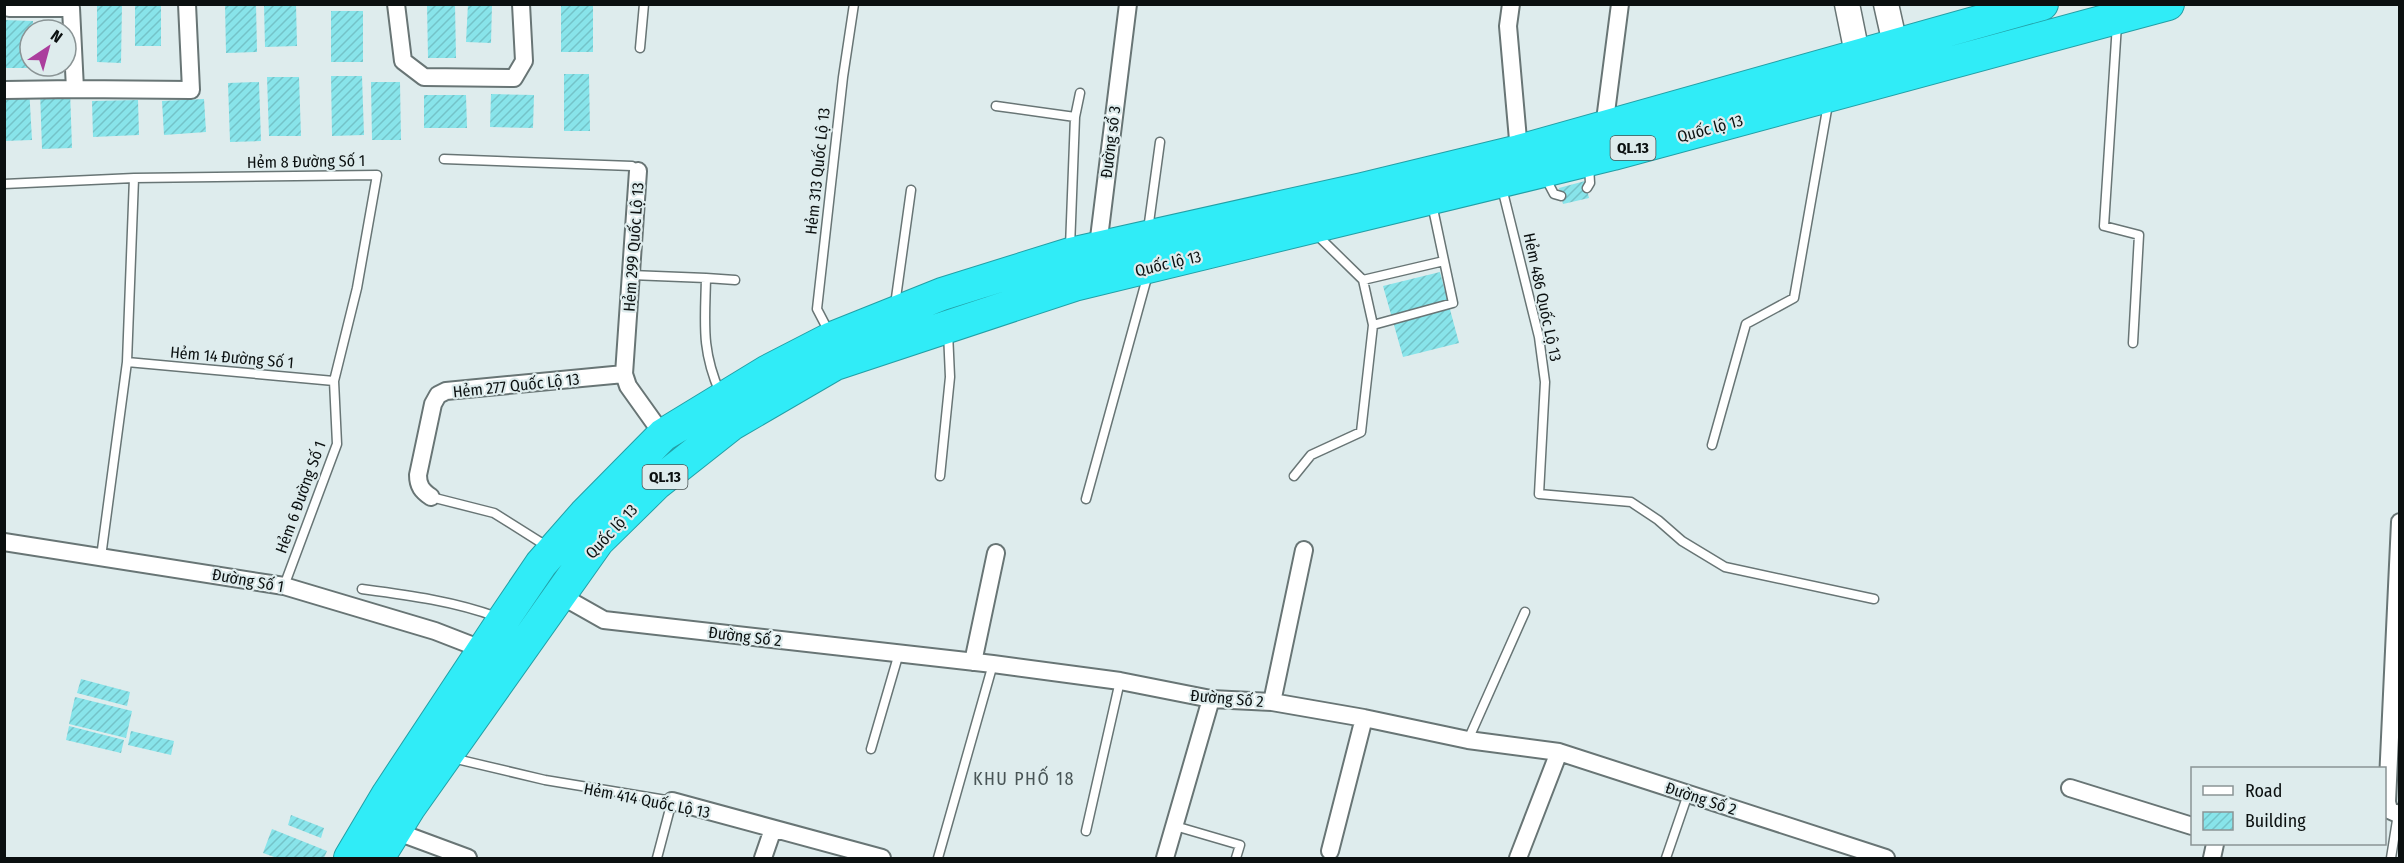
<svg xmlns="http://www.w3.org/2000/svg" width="2404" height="863" font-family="'Fira Sans Condensed',sans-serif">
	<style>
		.building { fill: url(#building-hatch) }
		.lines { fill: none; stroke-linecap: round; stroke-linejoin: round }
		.lane-casing { stroke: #687575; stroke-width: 11 }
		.street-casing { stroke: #687575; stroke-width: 20 }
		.secondary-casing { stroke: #687575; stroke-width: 27 }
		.highway-casing { stroke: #239fa6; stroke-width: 34 }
		.lane { stroke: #fff; stroke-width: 8 }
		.street { stroke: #fff; stroke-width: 16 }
		.secondary { stroke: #fff; stroke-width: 24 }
		.highway { stroke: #30ecf7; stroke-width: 32 }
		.labels { text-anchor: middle; stroke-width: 4.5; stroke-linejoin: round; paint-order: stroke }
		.shield { fill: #deeced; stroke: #4a5252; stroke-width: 1.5 }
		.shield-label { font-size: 15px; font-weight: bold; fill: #0b1010 }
		.street-label { font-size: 16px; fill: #0b1010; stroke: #deeced }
		.neighbourhood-label { font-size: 18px; letter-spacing: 1.5px; fill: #485455; stroke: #deeced }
	</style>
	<defs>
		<pattern id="building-hatch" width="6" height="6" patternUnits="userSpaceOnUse" patternTransform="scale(1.5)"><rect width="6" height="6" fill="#88e4ea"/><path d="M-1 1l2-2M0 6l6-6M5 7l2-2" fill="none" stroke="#74c3c8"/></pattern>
	</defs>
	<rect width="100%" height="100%" fill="#deeced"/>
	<path class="building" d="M97 4H122L121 63 97 62Z
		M135 4H161V46H135Z
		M225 4H256L257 52 226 53Z
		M264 4H296L297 46 265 47Z
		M427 4H455L456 58H428Z
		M468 4H492L491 43 466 42Z
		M561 4H593V52H561Z
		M331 11H363V62H331Z
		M4 20 33 21V30H30V66L33 68H4Z
		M564 74H589L590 131H564Z
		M331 76H362L364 135 332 136Z
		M267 77H299L301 136H269Z
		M259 82 261 141 230 142 228 83Z
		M371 82H400L401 140H372Z
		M29 87 32 140 4 141V89Z
		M70 90 72 148 42 149 40 91Z
		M491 94 534 95 533 128 490 127Z
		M424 95H466L467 128H424Z
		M204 99 206 132 164 135 162 101Z
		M138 100 139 135 93 137 92 101Z
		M1585 181 1589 198 1563 204 1559 188Z
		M1440 272 1459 343 1403 357 1383 286Z
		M81 679 130 692 127 706 77 693Z
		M75 697 132 711 126 738 69 724Z
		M69 726 124 740 121 753 66 740Z
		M131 731 174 741 171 755 128 745Z
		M291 815 324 828 321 838 288 825Z
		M272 829 327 851 324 858H277L263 853Z"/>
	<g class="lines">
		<defs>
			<path id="lane" d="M2117 24 2104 226 2139 235 2133 343
				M640 48 644 4
				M996 106 1075 117
				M444 159 632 166 638 171
				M1545 177 1554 194 1561 196
				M4 184 134 178 377 175 357 288 334 381 337 444 284 586
				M1502 188 1539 337 1545 382 1539 494 1631 502 1658 520 1682 541 1725 567 1874 599
				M1587 188 1590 183 1589 166
				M1148 230 1160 142
				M1316 234 1363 280 1444 261
				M1070 247 1075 117 1080 93
				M631 275 706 278C705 324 701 349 720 393
				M706 278 735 280
				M1363 280 1373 325
				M895 305 911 190
				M829 332 817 309 843 77 854 4
				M127 362 334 381
				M1712 445 1746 324 1794 298 1828 104
				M940 476 950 377 948 332
				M1294 476 1311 455 1361 432 1373 325 1453 303 1432 204
				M431 497 494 513 548 547
				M1086 499 1148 274
				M101 557 127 362 134 178
				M362 589C407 595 454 601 497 617
				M1468 740 1525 612
				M871 749 899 653
				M452 758 545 780 672 801 657 858
				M1175 826 1240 845 1236 858
				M1086 831 1120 681
				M938 858 993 664
				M1666 858 1688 794
				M2391 858 2398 814"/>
			<path id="street" d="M396 4 403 61 424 77 514 78 524 61 521 4
				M1511 4 1508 26 1519 151
				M9 8H71L75 89 191 90 187 4
				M5 90 75 89
				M1604 128 1620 4
				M638 171 624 374 628 386 663 435
				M1097 254 1128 4
				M431 497C422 491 418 486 418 475L433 404 438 395 446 391 624 374
				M2400 522 2387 802 2389 810 2400 815
				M4 542 284 586 435 631 484 650
				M558 594 604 620 993 664 1120 681 1211 699 1272 702 1364 718 1468 740 1559 752 1886 858
				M973 662 996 553
				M1272 702 1304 550
				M2070 788 2192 826
				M672 801 882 858
				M395 831 468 858
				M1330 851 1364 718
				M763 858 773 829
				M1165 858 1211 699
				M1518 858 1559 752
				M2212 858 2215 844"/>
			<path id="secondary" d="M1847 4 1861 73
				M1886 4 1899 62"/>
			<path id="highway" d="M350 858 388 794 503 620 541 564 585 514 663 435 768 371 832 338 942 294 1070 254 1362 189 1519 151 2042 4
				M378 858 409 808 598 541 656 484 732 424 835 364 1074 285 1613 154 2168 4"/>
		</defs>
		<use href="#lane" class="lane-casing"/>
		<use href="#street" class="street-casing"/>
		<use href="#secondary" class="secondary-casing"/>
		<use href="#highway" class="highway-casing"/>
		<use href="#lane" class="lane"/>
		<use href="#street" class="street"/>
		<use href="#secondary" class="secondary"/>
		<use href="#highway" class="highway"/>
	</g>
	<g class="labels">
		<g class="shield">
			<rect x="1610.5" y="136" width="45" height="24" rx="4.5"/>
			<rect x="642.5" y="465" width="45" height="24" rx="4.5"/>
		</g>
		<g class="shield-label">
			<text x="1633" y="153">QL.13</text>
			<text x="665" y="482">QL.13</text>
		</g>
		<g class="street-label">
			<text transform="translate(1710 128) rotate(-15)" y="6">Quốc lộ 13</text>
			<text transform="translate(1110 142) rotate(-83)" y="6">Đường sổ 3</text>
			<text transform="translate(306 161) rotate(-1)" y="6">Hẻm 8 Đường Số 1</text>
			<text transform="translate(817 171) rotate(-84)" y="6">Hẻm 313 Quốc Lộ 13</text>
			<text transform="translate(633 247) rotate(-86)" y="6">Hẻm 299 Quốc Lộ 13</text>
			<text transform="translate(1168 263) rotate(-13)" y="6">Quốc lộ 13</text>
			<text transform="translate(1543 297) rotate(78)" y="6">Hẻm 486 Quốc Lộ 13</text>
			<text transform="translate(232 357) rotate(5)" y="6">Hẻm 14 Đường Số 1</text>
			<text transform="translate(516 385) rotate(-6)" y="6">Hẻm 277 Quốc Lộ 13</text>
			<text transform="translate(300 497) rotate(-70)" y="6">Hẻm 6 Đường Số 1</text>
			<text transform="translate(611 531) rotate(-47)" y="6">Quốc lộ 13</text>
			<text transform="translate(248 580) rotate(10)" y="6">Đường Số 1</text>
			<text transform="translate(745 636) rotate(7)" y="6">Đường Số 2</text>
			<text transform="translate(1227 698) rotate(5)" y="6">Đường Số 2</text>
			<text transform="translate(1701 798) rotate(18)" y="6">Đường Số 2</text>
			<text transform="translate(647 800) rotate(11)" y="6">Hẻm 414 Quốc Lộ 13</text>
		</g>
		<g class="neighbourhood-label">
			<text x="1024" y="785">KHU PHỐ 18</text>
		</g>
	</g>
	<rect width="2404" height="863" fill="none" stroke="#0b1010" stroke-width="12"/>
	<rect x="2191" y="767" width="195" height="78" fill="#deeced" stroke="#8a9495" stroke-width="1.5"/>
	<rect x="2203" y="786" width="30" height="9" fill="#ffffff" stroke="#8a9495" stroke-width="1.5"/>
	<text x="2245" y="797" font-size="18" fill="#0b1010">Road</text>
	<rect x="2203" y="812" width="30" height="18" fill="url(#building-hatch)" stroke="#8a9495" stroke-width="1.5"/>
	<text x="2245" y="827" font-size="18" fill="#0b1010">Building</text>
	<g transform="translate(48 48) rotate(36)"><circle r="28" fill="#deeced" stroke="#8a9495" stroke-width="1.5"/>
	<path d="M0-4.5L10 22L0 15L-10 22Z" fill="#ab3e9d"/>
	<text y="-9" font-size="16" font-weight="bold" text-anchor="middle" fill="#0b1010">N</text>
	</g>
</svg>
